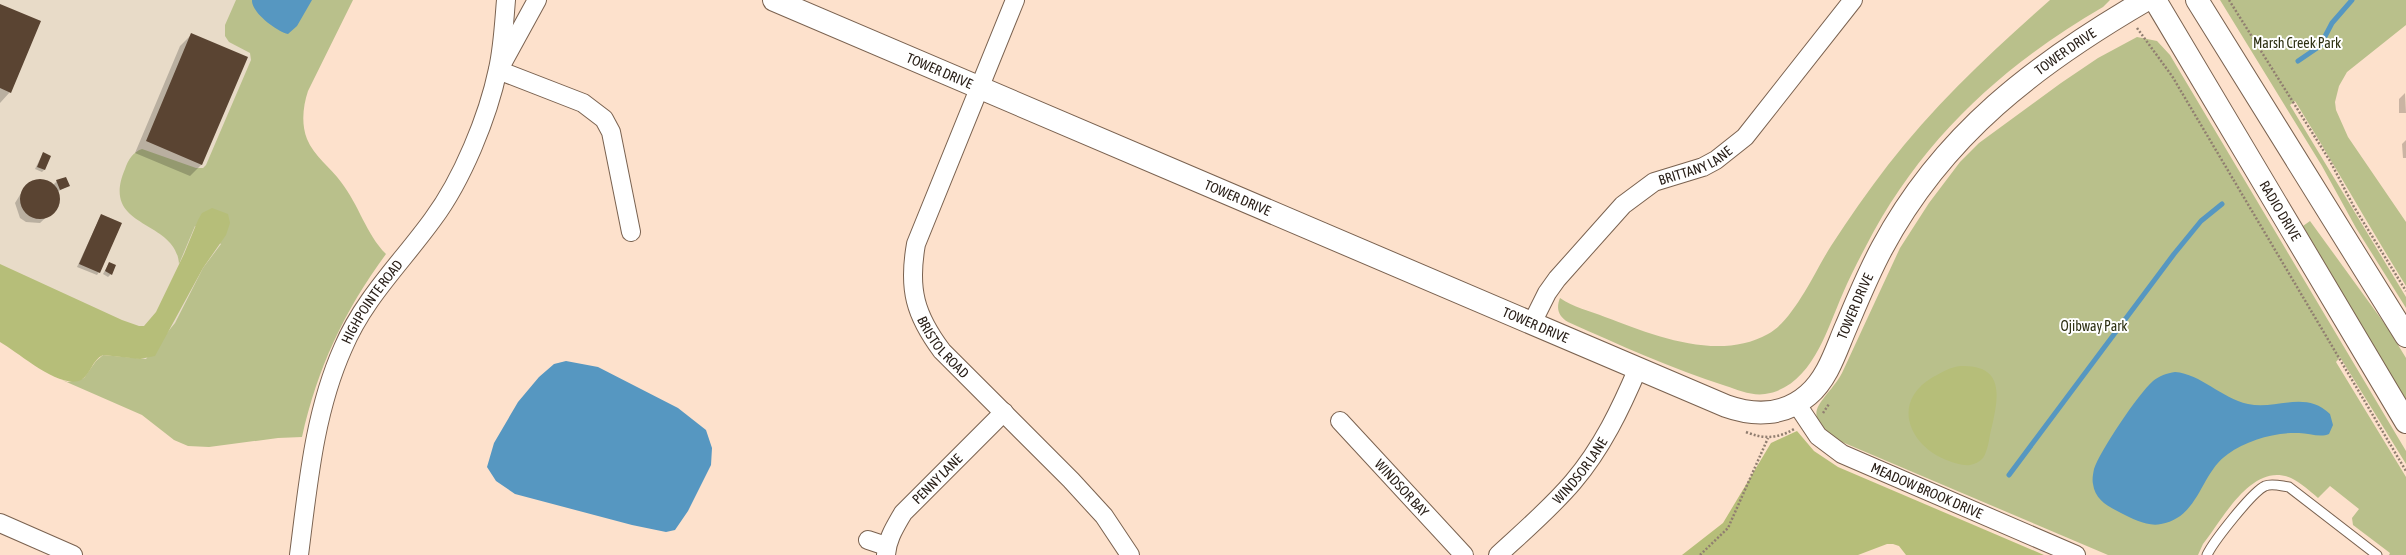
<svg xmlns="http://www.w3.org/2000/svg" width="2406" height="555" font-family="'Asap Condensed',sans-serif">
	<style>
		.industrial { fill: #e8dbc8 }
		.green { fill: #b9c08b }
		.forest { fill: #b6be79 }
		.water { fill: #5697c1 }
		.shadow { fill: #0003 }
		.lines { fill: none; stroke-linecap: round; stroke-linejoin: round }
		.stream { stroke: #5697c1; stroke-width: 5 }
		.building { fill: #5a4432 }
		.service-casing { stroke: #7a6250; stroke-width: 11 }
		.minor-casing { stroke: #7a6250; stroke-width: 20 }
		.tertiary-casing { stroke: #7a6250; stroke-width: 24 }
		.secondary-casing { stroke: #7a6250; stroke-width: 24 }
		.path { stroke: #907e70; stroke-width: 2.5; stroke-dasharray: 2 2; stroke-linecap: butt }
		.service { stroke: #fff; stroke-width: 9 }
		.minor { stroke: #fff; stroke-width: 18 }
		.tertiary { stroke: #fff; stroke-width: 22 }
		.secondary { stroke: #fff; stroke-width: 22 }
		.labels { text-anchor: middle; stroke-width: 4; stroke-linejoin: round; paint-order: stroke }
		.park-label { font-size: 14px; fill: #2d3012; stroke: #fff }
		.street-label { font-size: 14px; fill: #2a2019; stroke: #fff }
	</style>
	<rect width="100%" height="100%" fill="#fde1cc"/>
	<path class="industrial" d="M0 0H351L165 370 0 290Z"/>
	<path class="green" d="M236 0H353L308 91C303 106 301 124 307 139 314 156 331 168 341 182 359 205 366 234 386 254 344 311 317 369 302 437L278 438 209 447 188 446 174 440 142 415 62 380 68 382 84 378 96 361 103 355 146 359 175 323 203 268 221 244 195 226 179 264C176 218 99 230 125 169 128 160 133 152 142 149L196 168H203L206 165 251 60 250 53 229 42 225 36V25Z
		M2050 0H2110L2103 7C2001 66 1920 141 1866 246 1858 261 1850 277 1843 293 1827 329 1812 387 1765 394 1752 396 1738 390 1726 386 1672 369 1620 345 1568 322 1558 316 1556 308 1560 298 1573 307 1590 311 1605 317 1653 335 1718 362 1768 334 1794 320 1815 271 1831 246 1849 218 1868 191 1888 165 1935 104 1993 50 2050 0Z
		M2220 0H2406V25L2347 72 2339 86 2335 102 2336 110 2348 137 2406 222V286C2368 225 2333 162 2295 101L2290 105 2406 297V308L2356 228 2322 166Z
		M2137 37 2157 41 2170 55 2406 451V464L2340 357 2336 362 2406 477V555H2389L2390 553 2353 525 2352 518 2359 509 2330 486 2318 498C2310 491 2301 483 2291 478 2252 461 2223 519 2203 544L2198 555H2108L1842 442C1794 412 1825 404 1842 373L1900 248 1929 203 1960 162 1979 143 2061 83 2098 58Z
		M2310 221 2387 327 2406 358V401L2303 226Z"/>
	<path class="forest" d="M212 208 228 214 230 223 226 235 203 268 155 356 140 359 103 355C92 360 91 374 81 380 60 390 18 352 0 342V264L122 320 139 326H144L156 312 184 254 198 220 202 213Z
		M1961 366C2004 365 1999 395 1992 426 1989 436 1989 449 1983 458 1979 462 1975 464 1970 465 1963 466 1955 463 1949 461 1909 447 1890 402 1933 377 1943 372 1950 367 1961 366Z
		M1797 431 1814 451 1838 467 2044 555H1906L1899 546 1893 544H1887L1858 555H1682L1723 523 1771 443Z"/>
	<path class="water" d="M252 0H312L297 26 288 34C276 31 251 12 252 0Z
		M566 361 598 367 678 408 706 430 712 448 711 465 688 511 675 530 666 532 632 525 515 494 496 481 487 467 494 443 518 402 539 377 554 364Z
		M2175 372C2201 374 2221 398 2248 404 2277 410 2305 390 2330 414L2333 425 2329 434C2320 438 2309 433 2299 433 2276 432 2247 440 2228 454 2200 473 2200 517 2161 524 2148 527 2133 519 2121 513 2109 507 2095 500 2093 484 2092 480 2093 474 2094 469 2100 451 2138 394 2153 381 2159 376 2167 373 2175 372Z"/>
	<path class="shadow" d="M0 5 10 92 0 103Z
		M192 34 202 164 190 176 135 153 180 46Z
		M2405 93 2406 113H2399V99Z
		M2406 140V158H2403L2402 144Z
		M43 153 44 170 42 172 35 169Z
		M37 180 49 182 56 191 54 184 57 181 68 186 57 192V207L40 223 26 222 20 218 15 203 23 190 29 183Z
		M101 215 99 272 97 275 77 267Z
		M109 263 111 274 108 277 103 274Z"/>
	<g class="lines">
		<path class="stream" d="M2298 61 2320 46 2332 23 2352 0
			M2009 475 2174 254 2201 221 2222 204"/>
	</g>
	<path class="building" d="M0 4 41 21 11 93 0 88Z
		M191 33 248 57 202 165 146 141Z
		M43 152 51 156 45 170 37 167Z
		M66 177 70 186 60 190 56 180Z
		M20 199a20 20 0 1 1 40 0a20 20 0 1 1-40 0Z
		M101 214 122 223 100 273 79 264Z
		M109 262 116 265 112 275 105 271Z"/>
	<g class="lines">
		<defs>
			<path id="service" d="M2207 555C2213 542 2252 492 2265 486 2272 483 2281 486 2289 487L2377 555"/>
			<g id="minor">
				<path id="s1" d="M1015 0 916 244C908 289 915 315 942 351L1071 480 1104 516 1130 555"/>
				<path d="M503 62 537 0"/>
				<path d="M498 70 583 103 604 119 611 132 631 232"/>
				<path id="s2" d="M1532 323 1547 293 1557 279 1623 205 1654 182 1703 167 1716 160 1745 137 1853 0"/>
				<path id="s3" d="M1796 403 1818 436 1842 454 2076 555"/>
				<path id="s4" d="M1340 421 1464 555"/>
				<path d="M0 523 73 555"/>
				<path d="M868 540 886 546"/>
				<path id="s5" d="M299 555C308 485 314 413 343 348 364 298 402 262 433 219 462 180 488 117 498 69 503 47 504 23 506 0"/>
				<path id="s6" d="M886 555C887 539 895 527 903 513L1004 412"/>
				<path id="s7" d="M1498 555C1524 531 1550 509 1573 482 1602 448 1621 408 1638 368"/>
			</g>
			<g id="tertiary">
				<path id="s8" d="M774 0 1726 406C1754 416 1784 416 1808 395 1828 378 1836 350 1846 327 1857 301 1868 274 1882 248 1943 134 2036 64 2146 0"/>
			</g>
			<g id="secondary">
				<path id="s9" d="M2155 0 2406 422"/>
				<path d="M2197 0 2406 336"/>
			</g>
		</defs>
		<use href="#service" class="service-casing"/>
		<use href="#minor" class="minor-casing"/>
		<use href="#tertiary" class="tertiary-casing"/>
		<use href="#secondary" class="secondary-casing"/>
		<path class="path" d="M2229 0 2330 161 2354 207 2406 291
			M2137 28 2172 76 2406 471
			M1823 413 1829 404
			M1746 432C1763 439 1777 439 1794 429
			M1700 555 1728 528 1768 438"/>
		<use href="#service" class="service"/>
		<use href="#minor" class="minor"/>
		<use href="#tertiary" class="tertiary"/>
		<use href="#secondary" class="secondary"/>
	</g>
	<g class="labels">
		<g class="park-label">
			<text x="2297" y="48">Marsh Creek Park</text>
			<text x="2094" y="331">Ojibway Park</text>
		</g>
		<g class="street-label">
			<text dy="5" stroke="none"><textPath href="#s8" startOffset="1559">TOWER DRIVE</textPath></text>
			<text dy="5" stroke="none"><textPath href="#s8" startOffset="180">TOWER DRIVE</textPath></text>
			<text dy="5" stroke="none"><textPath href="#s2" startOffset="233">BRITTANY LANE</textPath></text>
			<text dy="5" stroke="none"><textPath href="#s8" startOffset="504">TOWER DRIVE</textPath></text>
			<text dy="5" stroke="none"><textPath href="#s9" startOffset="245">RADIO DRIVE</textPath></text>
			<text dy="5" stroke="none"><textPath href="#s5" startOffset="267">HIGHPOINTE ROAD</textPath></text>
			<text dy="5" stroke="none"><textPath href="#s8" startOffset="1223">TOWER DRIVE</textPath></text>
			<text dy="5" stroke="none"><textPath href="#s8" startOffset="828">TOWER DRIVE</textPath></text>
			<text dy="5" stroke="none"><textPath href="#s1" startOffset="375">BRISTOL ROAD</textPath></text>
			<text dy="5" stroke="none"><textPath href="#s7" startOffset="118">WINDSOR LANE</textPath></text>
			<text dy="5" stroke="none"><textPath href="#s6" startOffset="94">PENNY LANE</textPath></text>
			<text dy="5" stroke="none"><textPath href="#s4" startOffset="91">WINDSOR BAY</textPath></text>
			<text dy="5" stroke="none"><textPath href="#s3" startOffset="162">MEADOW BROOK DRIVE</textPath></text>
		</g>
	</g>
</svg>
